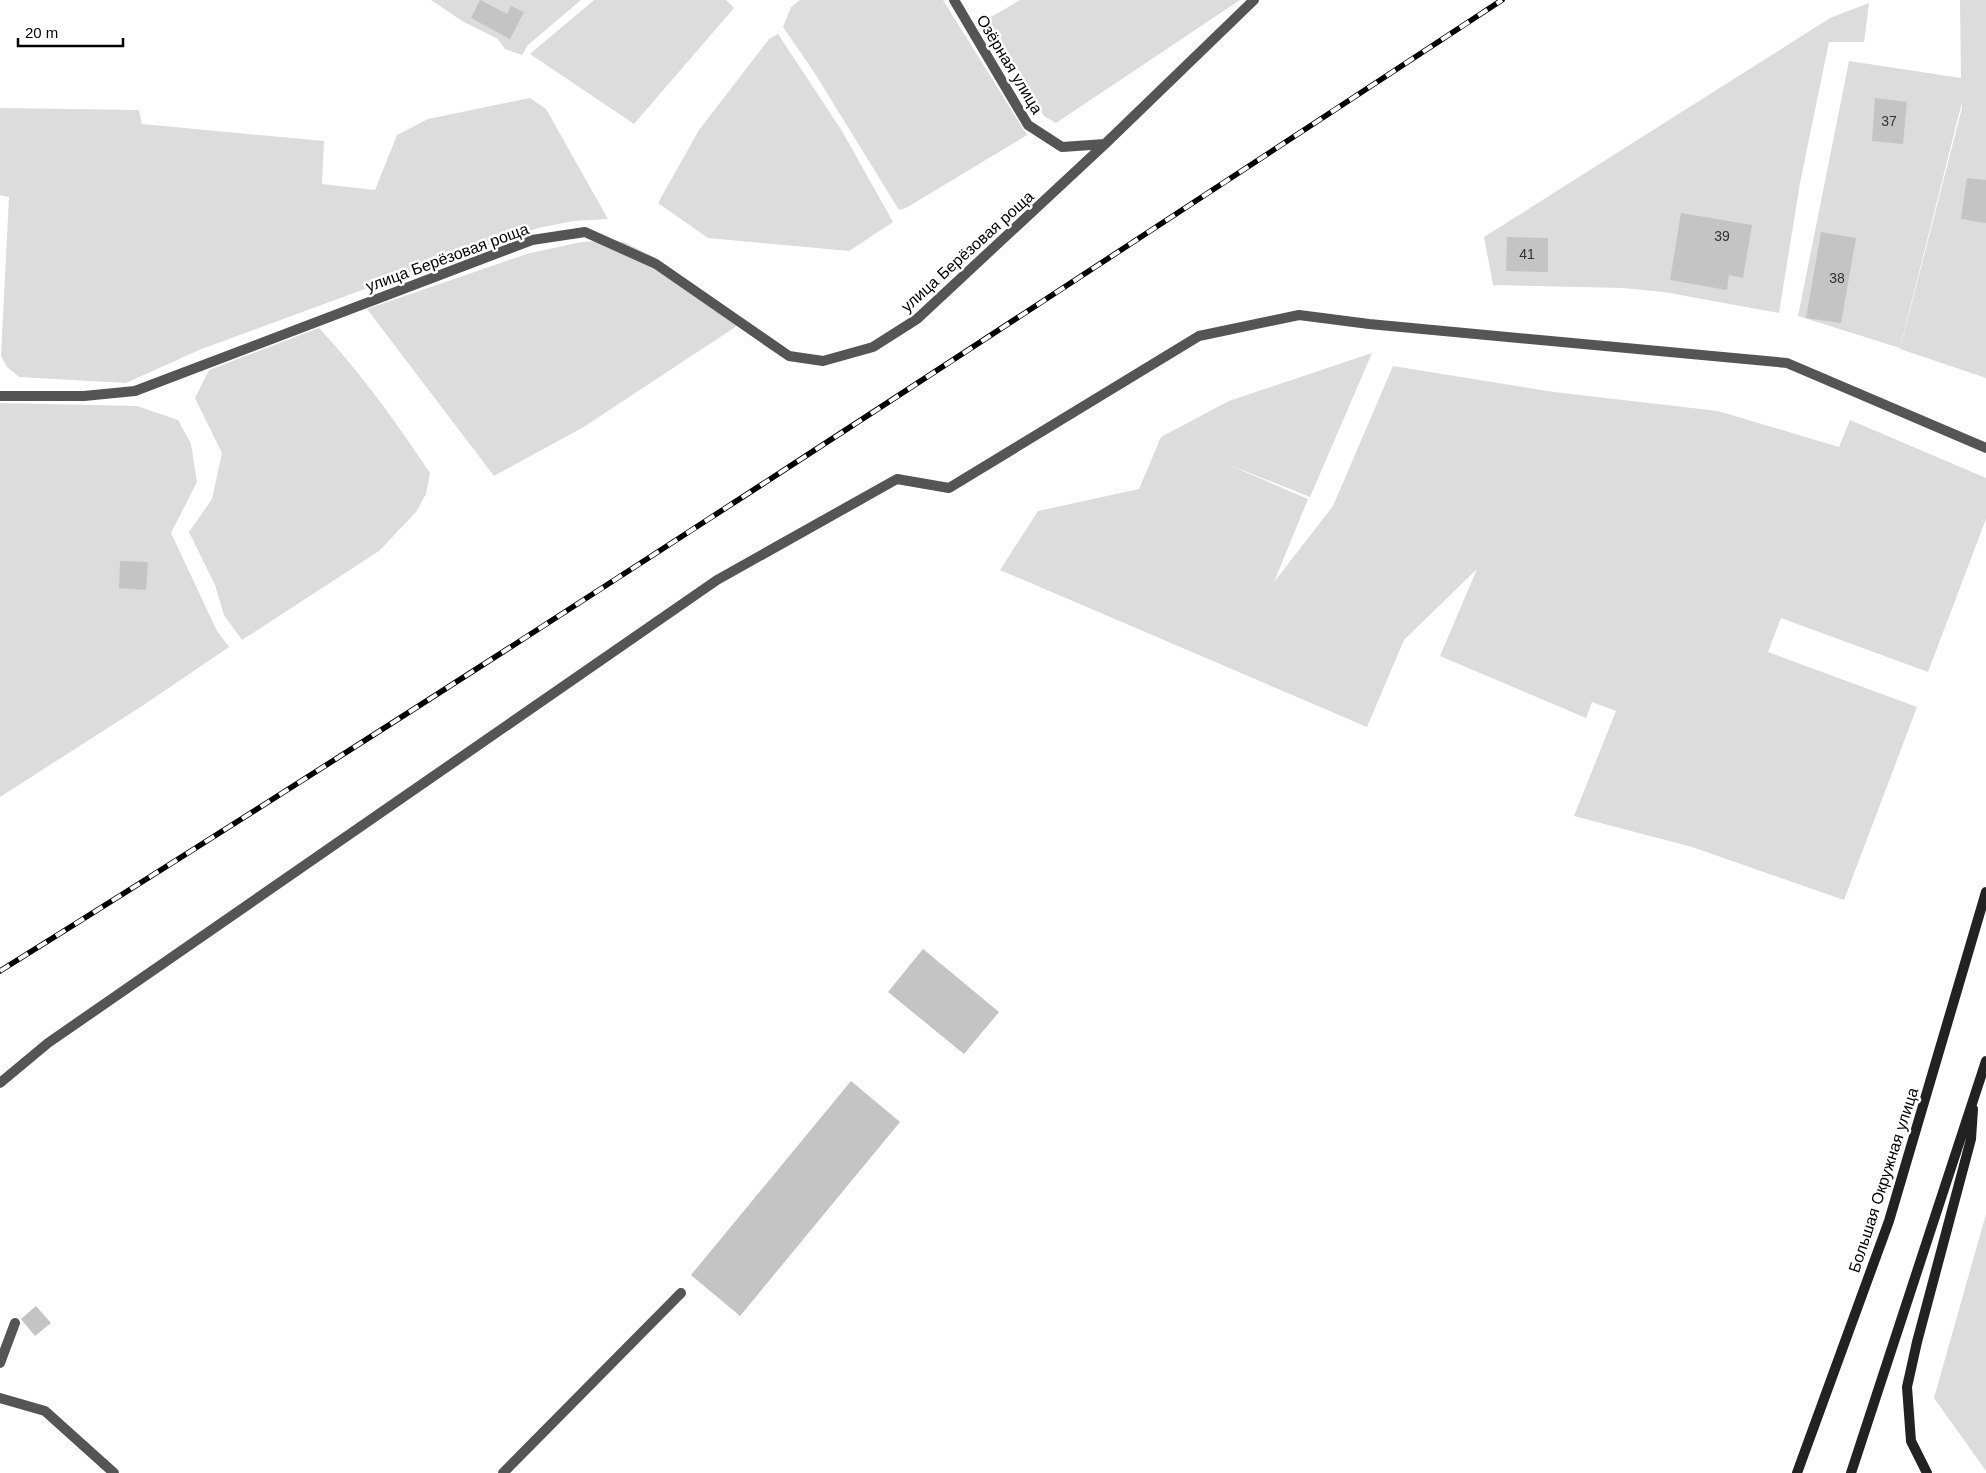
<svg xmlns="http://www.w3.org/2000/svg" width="1986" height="1473" font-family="Helvetica,sans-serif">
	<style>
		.green { fill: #dcdcdc }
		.building { fill: #c4c4c4 }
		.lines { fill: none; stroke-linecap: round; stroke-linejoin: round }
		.lane { stroke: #555; stroke-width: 10 }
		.secondary { stroke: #222; stroke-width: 10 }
		.rail-casing { stroke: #000; stroke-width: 5.5 }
		.rail { stroke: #fff; stroke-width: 4; stroke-dasharray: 11; stroke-linecap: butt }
		.labels { text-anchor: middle; stroke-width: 5; stroke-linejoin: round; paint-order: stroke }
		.number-label { font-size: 14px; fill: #313131 }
		.street-label { font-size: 16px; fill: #000; stroke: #fff }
	</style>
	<rect width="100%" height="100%" fill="#fff"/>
	<path class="green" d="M431 0H581L528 45 522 55 505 49 498 39 462 21Z
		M594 0H726L734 8 634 124 530 54Z
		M800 0H943L1027 135 906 208 899 210 814 72 783 27 791 7Z
		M1020 0H1240L1056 123 1044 116 986 20Z
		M1960 0H1986V378L1900 349 1962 108V102L1900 348 1798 316 1849 61 1961 78Z
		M1869 3 1864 42H1829L1800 183 1779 313 1664 292 1622 288 1493 285 1484 237 1830 18Z
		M778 34 842 131 893 222 849 251 708 238 658 203 699 130 769 39Z
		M530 98 546 109 608 219 574 221 538 228 441 261 199 350 126 383 19 377 7 367 1 356 9 197 0 195V108L139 110 142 124 324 141 322 184 375 190 397 135 428 119Z
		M596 241 624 242 656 258 740 324 582 428 494 476 367 309 530 253 582 242Z
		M319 328C361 373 396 422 430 473L426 494 416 512 379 551 242 640 224 615 215 585 189 532 212 499 222 453 195 398 209 370Z
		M1372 353 1310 497 1222 462 1308 499 1274 582 1333 506 1393 366 1554 392 1718 411 1839 447 1850 420 1986 478V519L1928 672 1781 618 1768 652 1917 707 1844 900 1692 847 1574 816 1616 711 1592 702 1586 718 1440 656 1477 569 1404 640 1367 727 1000 570 1038 511 1139 489 1161 437 1229 401Z
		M0 403 137 406 178 420 191 444 197 482 171 533 217 631 229 647 142 706 0 797Z
		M1986 1214V1471L1934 1398Z"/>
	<path class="building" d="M480 0 507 14 511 6 524 12 510 39 471 18Z
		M1875 98 1907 102 1903 144 1872 141Z
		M1967 178 1986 180V223L1961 219Z
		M1681 213 1752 225 1743 278 1729 275 1727 290 1670 280Z
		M1821 232 1856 238 1841 323 1806 318Z
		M1507 237 1548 238V272L1506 271Z
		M120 561 148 562 146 590 119 588Z
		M923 949 999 1012 964 1054 888 992Z
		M851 1081 900 1122 740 1316 691 1275Z
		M36 1306 51 1323 35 1336 21 1319Z"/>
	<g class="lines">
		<path class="lane" d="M954 0 1028 125 1062 147 1105 144
			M0 396H84L135 391 532 240 585 232 656 264 789 356 823 361 873 347 917 319 1105 144 1254 0
			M0 1083 48 1043 717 580 897 479 949 488 1199 336 1299 315 1369 324 1787 363 1986 448
			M0 1363 15 1323
			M0 1398 45 1411 114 1473
			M503 1473 681 1293"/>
		<path class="secondary" d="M1797 1473 1889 1221 1986 892
			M1851 1473 1986 1061
			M1927 1473 1911 1441 1907 1387 1917 1342 1971 1139 1973 1109"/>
		<defs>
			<path id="rail" d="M0 971C506 655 1004 327 1502 0"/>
		</defs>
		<use href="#rail" class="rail-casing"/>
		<use href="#rail" class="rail"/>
	</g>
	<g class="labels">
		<g class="number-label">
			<text x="1889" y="126">37</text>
			<text x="1722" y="241">39</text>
			<text x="1527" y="259">41</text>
			<text x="1837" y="283">38</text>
		</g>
		<g class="street-label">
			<text transform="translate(1010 64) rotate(59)" y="6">Озёрная улица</text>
			<text transform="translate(967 251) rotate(-42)" y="6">улица Берёзовая роща</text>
			<text transform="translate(447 257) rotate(-20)" y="6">улица Берёзовая роща</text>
			<text transform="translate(1883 1180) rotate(-72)" y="6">Большая Окружная улица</text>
		</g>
	</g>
	<path d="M18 38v8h105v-8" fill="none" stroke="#000000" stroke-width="2.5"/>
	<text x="25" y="38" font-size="15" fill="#000000" stroke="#ffffff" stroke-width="4" paint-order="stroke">20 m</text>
</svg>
